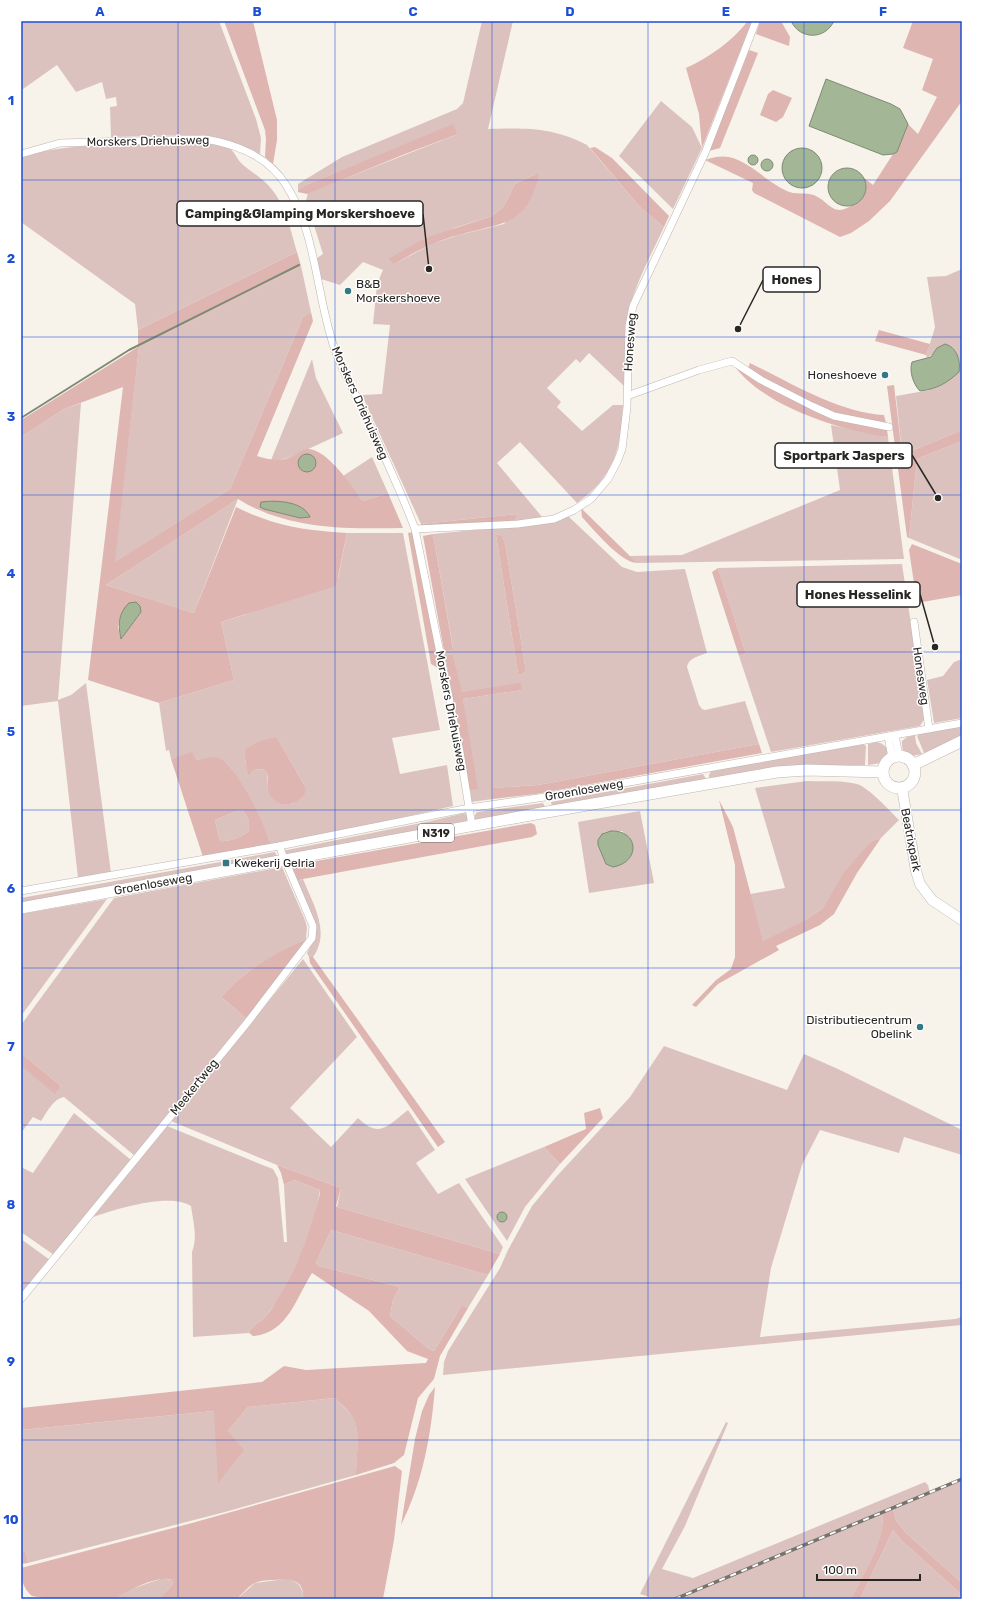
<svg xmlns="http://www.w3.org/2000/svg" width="983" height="1620" font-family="Rubik,sans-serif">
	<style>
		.green { fill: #dcc2be; fill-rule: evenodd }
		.forest { fill: #deb5b0; fill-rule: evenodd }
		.water { fill: #a3b696; stroke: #7e8b74 }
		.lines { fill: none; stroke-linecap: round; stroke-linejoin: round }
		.stream { stroke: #7e8b74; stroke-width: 2 }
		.street-casing { stroke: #bbb6b0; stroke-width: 8 }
		.secondary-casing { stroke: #bbb6b0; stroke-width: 11 }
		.primary-casing { stroke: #bbb6b0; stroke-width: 12 }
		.street { stroke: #fff; stroke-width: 7 }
		.secondary { stroke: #fff; stroke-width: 10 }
		.primary { stroke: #fff; stroke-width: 11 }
		.rail-casing { stroke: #76736e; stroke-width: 3.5 }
		.rail { stroke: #fff; stroke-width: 2; stroke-dasharray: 6; stroke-linecap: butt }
		.grid { fill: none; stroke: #1d4ed8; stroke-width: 1; stroke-opacity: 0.55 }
		.poi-dot { fill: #327885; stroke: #fff; stroke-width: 1.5 }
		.labels { text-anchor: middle; stroke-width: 3; stroke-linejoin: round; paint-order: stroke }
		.shield { fill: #fff; stroke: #696866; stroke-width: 1 }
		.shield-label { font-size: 11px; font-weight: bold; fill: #292724 }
		.street-label { font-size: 12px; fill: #292724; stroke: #fff }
		.poi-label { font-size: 12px; fill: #292724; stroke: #fff; text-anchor: start }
		.leader { fill: none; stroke: #292724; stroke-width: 1.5 }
		.callout-dot { fill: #292724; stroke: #fff; stroke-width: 1.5 }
		.callout { fill: #fff; stroke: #292724; stroke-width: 1.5 }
		.callout-label { font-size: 13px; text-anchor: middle; font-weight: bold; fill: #292724 }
		.neatline { fill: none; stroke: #1d4ed8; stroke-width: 1.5 }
		.grid-label { font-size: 13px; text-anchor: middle; font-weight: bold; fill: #1d4ed8 }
	</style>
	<rect width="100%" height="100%" fill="#f7f3eb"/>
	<path class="green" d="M21 21H219L256 119 261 138 260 154C240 143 220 137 197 135L111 137 110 107 117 106 116 97 106 99 102 82 76 92 57 65 23 89 21 86Z
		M482 21H513L488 129C526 128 552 127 587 145L640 207 664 227C651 255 635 284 628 314L624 386 589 353 580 363 576 359 547 388 561 402 557 407 582 431 613 405H623C621 449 614 477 577 503L520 442 497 463 543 518 515 521 518 514 421 524 362 395 382 394 390 325 373 324 377 284 383 270 363 262 340 285 321 279 317 258 323 254 306 200 308 193 458 134 453 125 306 185 298 190V184L342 157 457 109 463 103ZM536 174H539L504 224 459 235 434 243 394 264 454 228 492 216 504 206 515 184Z
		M661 101 692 127 702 148 673 209 619 156Z
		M189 142C202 143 216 143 228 148 234 150 236 157 240 162 248 170 258 175 266 183 285 201 290 228 297 252L138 330 135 304 21 222V156C76 142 133 144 189 142Z
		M301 266 311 312 303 317 230 489 114 563 139 347Z
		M962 269V430L904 454 902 453 896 396 930 390 934 353 927 358 926 355 933 334 935 327 927 277 946 276Z
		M312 359 316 378 343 433 291 457 279 460H271Z
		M81 403 58 700 71 695 86 683 111 873 78 878 58 701 21 706V437L64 409Z
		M831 425 888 437 904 559 637 563 629 556 682 555 840 490Z
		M962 441V560L909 538 917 459Z
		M372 457 388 493 363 501 343 476Z
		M238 499 194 613 106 585Z
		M568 516 622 567 637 572 685 569 707 653C699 656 688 658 687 667L699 705 702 709 705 710 745 701 759 744 538 785 493 788V799L471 802 463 699 522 690 462 692 461 690 453 654 445 655 444 651 453 648 433 534 546 523ZM501 534 505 543 526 671 521 675 518 674 496 535Z
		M347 533H403L440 730 392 738 400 774 447 765 453 806 378 823 271 844C265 827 238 770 224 761 215 755 206 758 197 760L192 753 171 759 169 750 166 751 159 703 234 680 221 622 244 615 338 578ZM279 741 306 788 302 798 292 804 268 789 267 773 263 769 254 770 248 774 245 760Z
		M902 564 925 718 920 726 771 752 739 656 746 654 718 568Z
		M962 659V718L934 723 927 680 943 676 954 662Z
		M962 726V736L924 753 917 736 919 734Z
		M915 735 916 743 922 754C910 757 901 757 902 741L907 737Z
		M877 742C886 744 893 753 884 761 879 764 873 764 868 765V744Z
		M863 744 866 746 865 765 795 766 709 778V775L711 771Z
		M703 774 706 779 552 807 551 802Z
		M807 781C823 782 841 780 857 784 868 787 890 811 899 820L881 838 872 841 823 908 807 919 763 942 750 894 785 888 755 788Z
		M543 803 545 807 475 820V815L477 812Z
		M239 810H242C248 816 251 823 248 832 242 837 228 842 220 841L215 820Z
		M640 811 654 883 589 893 578 822ZM622 831 630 838 598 840 605 832Z
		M465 813 467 816 468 824 285 859 282 851 431 821Z
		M275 852 279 860 21 906V898Z
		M282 867 305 920 307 927 306 939C275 953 244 971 221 997L246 1018 135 1156 64 1097C53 1099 47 1112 41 1121L33 1117 21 1133V1066L55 1093 61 1086 21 1053V1025L114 898Z
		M303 879C313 904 331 932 313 957H309L307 953 314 938 295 881Z
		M107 899 21 1016V914Z
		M303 959 357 1037 290 1108 331 1147 358 1118C380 1139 387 1126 408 1110L435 1150 416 1163 438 1194 459 1183 503 1247 500 1254 337 1207 341 1188 277 1165 171 1121Z
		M664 1046 787 1090 804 1054 838 1069 962 1130V1155L904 1137 899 1153 820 1130 802 1165 771 1268 760 1337 955 1319 962 1317V1325L443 1375 444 1362 448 1351 500 1268 508 1250 532 1206 556 1177 630 1097Z
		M74 1113 131 1160 54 1255 21 1232V1167L33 1173Z
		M167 1126 265 1166 273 1169 278 1178 284 1242H287L284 1185 294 1180 320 1190C316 1222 294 1276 276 1303 272 1308 269 1313 264 1318 259 1323 252 1325 249 1333L193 1337 192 1252C198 1236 193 1222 191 1206 170 1192 116 1209 93 1217Z
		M544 1147 560 1164 525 1207 507 1241 465 1179Z
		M331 1230 488 1275 468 1308 462 1305 434 1351 429 1349 390 1316 393 1300 400 1287 319 1266 316 1263Z
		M21 1239 50 1260 21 1295Z
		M335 1398C341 1404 349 1411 354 1419 361 1432 356 1461 356 1475L225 1512 28 1563 26 1551 21 1550V1430L214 1411 228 1431 248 1407Z
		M726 1422 728 1423 685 1526 662 1569 693 1578 925 1482 928 1485 930 1493 962 1480V1583L905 1532 896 1520 893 1509 883 1513C884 1544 864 1572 851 1599H656L640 1594Z
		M893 1530 901 1540 962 1595 956 1599H860Z
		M163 1578 172 1580 173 1584 159 1599H116C129 1588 147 1584 163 1578Z
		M285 1579C297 1580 304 1587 303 1599H237L255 1583Z"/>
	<path class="forest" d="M224 21H253L277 120V140L273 164 265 157 266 139 265 130Z
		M748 21H752L702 148 699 114 686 68C710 57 731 42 748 21Z
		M760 21H781L790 37 789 46 756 34Z
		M913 21H962V101L890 201 869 221 851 233 840 237 754 193 752 190 753 183 705 160C717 156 726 155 738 160 756 168 769 183 787 191 795 195 805 192 814 195 830 202 832 217 851 206 856 203 860 203 863 197 867 190 867 184 863 177L873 185 893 154 897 151 908 124 918 134 937 97 922 90 933 59 903 48Z
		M749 50 758 53 720 148 709 151Z
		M773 90 792 98 783 117 776 122 760 115 768 94Z
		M453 124 458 134 405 154 307 194 298 192V190L306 185Z
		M595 147 612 158 669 216 664 227 640 207 590 148Z
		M536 174H539C527 227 503 222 459 235 435 241 415 252 394 264L388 259 416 243 434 235 492 216 504 206 515 184Z
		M297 252 301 266 139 347 115 562 230 489 303 317 311 312 313 321 257 456C269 460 281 462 293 456 298 453 302 450 307 449 326 447 353 488 363 501L388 493 403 528C347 529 288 530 238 499L106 585 194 613 236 507C277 527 302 530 347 533L336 586 221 622 234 680 159 703 88 680 123 387 64 409 21 437V420L138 347V330ZM316 462 315 467 308 472 303 471 300 468ZM276 502 294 504 309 514 300 518 260 507ZM141 612 139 615 121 639 118 627 120 617Z
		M879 330 930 344 926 355 875 341Z
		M750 363C789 382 840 413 884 415L886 423C872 421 857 419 843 415 809 406 777 386 748 368Z
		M735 367 842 421 887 430 888 437C839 430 766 407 735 367Z
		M894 385 902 454H904L962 430V441L917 459 909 538 907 537 887 386Z
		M581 508 637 563C621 563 593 529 582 517Z
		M518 514 515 521 423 529 421 524Z
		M413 532 440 669 431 664 408 533Z
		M433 534 453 649 444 651 423 536Z
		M501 534 505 543 526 671 521 675 518 674 496 535Z
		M912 544 962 564V595L917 603 909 550Z
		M718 568 746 654 739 656 712 572Z
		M453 654 462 692 519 683 521 684 522 690 463 699 478 789 469 790 445 655Z
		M275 737 279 741 306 788C305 806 278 810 270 795 266 789 269 780 267 773L263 769 254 770 248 775C246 767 244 757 246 749L258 742Z
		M759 744 762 753 536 794 493 799V788L538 785Z
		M192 752 197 760C206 758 213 755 221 759 238 767 265 826 271 844L203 857 171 759ZM239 810H242C248 816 251 823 248 832 242 837 228 842 220 841L215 820Z
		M719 800 733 827 763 941 807 919 823 908 845 871 868 845 872 841 881 838 857 873 834 914 820 925 776 946 779 950 718 984 696 1007 692 1005 716 980 731 969 735 957V865Z
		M531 823 535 825 537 834 532 837 303 879 295 881 288 866Z
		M306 939V941L275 983 246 1018 221 997C244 971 274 953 306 939Z
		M309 957H313L445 1142 438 1147 310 963Z
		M21 1053 61 1086 55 1094 21 1066Z
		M600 1108 603 1118 560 1164 544 1147 586 1129 584 1113Z
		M277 1165 341 1188 336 1206 337 1207 500 1254 488 1275 331 1230 316 1263 319 1266 400 1287 393 1300 390 1316 429 1349 434 1351 462 1305 468 1308 440 1356 434 1379 418 1398 404 1455 394 1463 356 1475C356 1461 360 1435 355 1422 352 1413 342 1405 335 1398L248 1407 228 1431 244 1450 218 1483 214 1411 21 1430V1408L262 1382 284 1366 306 1370 426 1363 428 1359 407 1351 369 1311 312 1273C296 1298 288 1333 253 1336L249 1333C252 1325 259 1323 264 1318 269 1313 274 1306 277 1300 298 1268 310 1231 320 1194V1190L294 1180 284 1185 281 1173Z
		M435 1387C431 1436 423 1481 401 1525L415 1439 422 1411 429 1395Z
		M395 1466 402 1471 394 1540 383 1599H303C305 1578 288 1579 272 1580 266 1580 258 1581 253 1584 247 1588 242 1594 237 1599H159L173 1584 172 1580C160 1574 126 1591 116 1599H50L32 1596C23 1588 21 1580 21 1568L192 1523Z
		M893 1509 896 1520 905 1532 962 1583V1595L901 1540 893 1530 860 1599H851C864 1572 884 1543 883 1513Z
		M21 1550 26 1551 28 1563 21 1564Z"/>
	<path class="water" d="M791 21H834C825 40 800 40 791 21Z
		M826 79 891 104 900 109 908 124 897 152 893 154 883 155 809 126Z
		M782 168a20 20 0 1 1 40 0a20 20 0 1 1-40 0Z
		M748 160a5 5 0 1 1 10 0a5 5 0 1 1-10 0Z
		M761 165a6 6 0 1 1 12 0a6 6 0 1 1-12 0Z
		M828 187a19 19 0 1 1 38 0a19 19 0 1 1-38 0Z
		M945 344C957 347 961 361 959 372 947 383 937 389 920 391 913 384 909 371 912 362L931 357 937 348Z
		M298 463a9 9 0 1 1 18 0a9 9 0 1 1-18 0Z
		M261 502C276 500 303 501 310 517L300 518 264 509 260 507Z
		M136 602 140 606 141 612 121 639C118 624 118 614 129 603Z
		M611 831C639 830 641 862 613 867L606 864 598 845V840L602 834Z
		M497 1217a5 5 0 1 1 10 0a5 5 0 1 1-10 0Z"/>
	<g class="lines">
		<path class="stream" d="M21 418 129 350 299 265"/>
		<defs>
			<path id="street" d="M21 154 60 143 205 139C236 144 269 157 286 185 317 233 316 297 335 350 341 368 351 385 359 402 379 444 399 486 415 529L460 752 472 826
				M627 396 699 370 732 361 761 380 812 406 834 416 889 427
				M415 529 518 524 554 519 574 510 591 499 608 479 617 462 622 449 627 407 629 326 633 306 705 153 756 21
				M914 622 929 729
				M895 735 899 756
				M888 736 892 758
				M21 891 279 846 469 808 545 797 962 723
				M21 1299 247 1023 312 938 313 926 279 846"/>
			<path id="secondary" d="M902 788 916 871 920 884 932 900 962 920"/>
			<path id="primary" d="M883 772a16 16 0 1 1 32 0a16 16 0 1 1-32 0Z
				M913 765 962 741
				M21 908 547 812 777 772 807 770 883 772"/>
		</defs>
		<use href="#street" class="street-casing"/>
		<use href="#secondary" class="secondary-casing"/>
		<use href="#primary" class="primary-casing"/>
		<use href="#street" class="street"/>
		<use href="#secondary" class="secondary"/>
		<use href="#primary" class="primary"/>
		<defs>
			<path id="rail" d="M675 1599 962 1479"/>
		</defs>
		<use href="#rail" class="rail-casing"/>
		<use href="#rail" class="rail"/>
	</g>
	<path class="grid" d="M178 21V1599M335 21V1599M492 21V1599M648 21V1599M804 21V1599M21 180H962M21 337H962M21 495H962M21 652H962M21 810H962M21 968H962M21 1125H962M21 1283H962M21 1440H962"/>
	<g class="poi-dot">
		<circle cx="348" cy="291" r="4"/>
		<circle cx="885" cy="375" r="4"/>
		<rect x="222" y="859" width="8" height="8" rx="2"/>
		<circle cx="920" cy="1027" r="4"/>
	</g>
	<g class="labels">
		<rect class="shield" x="418" y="824" width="36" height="18" rx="3"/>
		<g class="shield-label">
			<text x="436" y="837">N319</text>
		</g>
		<g class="street-label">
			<text transform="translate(148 141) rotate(-1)" y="4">Morskers Driehuisweg</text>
			<text transform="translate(630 342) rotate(-86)" y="4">Honesweg</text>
			<text transform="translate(360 403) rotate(66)" y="4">Morskers Driehuisweg</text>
			<text transform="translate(921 676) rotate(82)" y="4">Honesweg</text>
			<text transform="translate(451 711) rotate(79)" y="4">Morskers Driehuisweg</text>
			<text transform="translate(584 790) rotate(-10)" y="4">Groenloseweg</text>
			<text transform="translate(911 840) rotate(79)" y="4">Beatrixpark</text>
			<text transform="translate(153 884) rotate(-10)" y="4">Groenloseweg</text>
			<text transform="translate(194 1087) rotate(-51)" y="4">Meekertweg</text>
		</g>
		<g class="poi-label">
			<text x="356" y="288">B&amp;B<tspan x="356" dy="14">Morskershoeve</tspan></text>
			<text x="877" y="379" text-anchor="end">Honeshoeve</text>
			<text x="234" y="867">Kwekerij Gelria</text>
			<text x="912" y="1024" text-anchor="end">Distributiecentrum<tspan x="912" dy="14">Obelink</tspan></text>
		</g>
	</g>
	<path class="leader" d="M429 269L423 214M738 329L763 280M938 498L912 455M935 647L920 594"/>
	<g class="callout-dot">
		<circle cx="429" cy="269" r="4"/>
		<circle cx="738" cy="329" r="4"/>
		<circle cx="938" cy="498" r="4"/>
		<circle cx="935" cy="647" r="4"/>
	</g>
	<g class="callout">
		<rect x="177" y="201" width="246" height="25" rx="4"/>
		<rect x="763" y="267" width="57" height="25" rx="4"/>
		<rect x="775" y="443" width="137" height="25" rx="4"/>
		<rect x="797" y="582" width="123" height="25" rx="4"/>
	</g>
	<g class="callout-label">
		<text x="300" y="218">Camping&amp;Glamping Morskershoeve</text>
		<text x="792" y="284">Hones</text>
		<text x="844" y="460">Sportpark Jaspers</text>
		<text x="858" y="599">Hones Hesselink</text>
	</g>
	<rect width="983" height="1620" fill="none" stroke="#ffffff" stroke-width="44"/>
	<path d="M817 1574v6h103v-6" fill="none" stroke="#292724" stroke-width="2"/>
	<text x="823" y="1574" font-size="12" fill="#292724" stroke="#ffffff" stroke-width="3" paint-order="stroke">100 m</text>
	<rect x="22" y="22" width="939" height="1576" class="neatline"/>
	<g class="grid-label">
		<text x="100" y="16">A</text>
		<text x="257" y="16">B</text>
		<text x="413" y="16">C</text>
		<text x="570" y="16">D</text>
		<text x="726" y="16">E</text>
		<text x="883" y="16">F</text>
		<text x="11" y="105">1</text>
		<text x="11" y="263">2</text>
		<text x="11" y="421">3</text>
		<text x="11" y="578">4</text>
		<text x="11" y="736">5</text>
		<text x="11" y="893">6</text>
		<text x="11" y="1051">7</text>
		<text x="11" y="1209">8</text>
		<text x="11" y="1366">9</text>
		<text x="11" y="1524">10</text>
	</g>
</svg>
